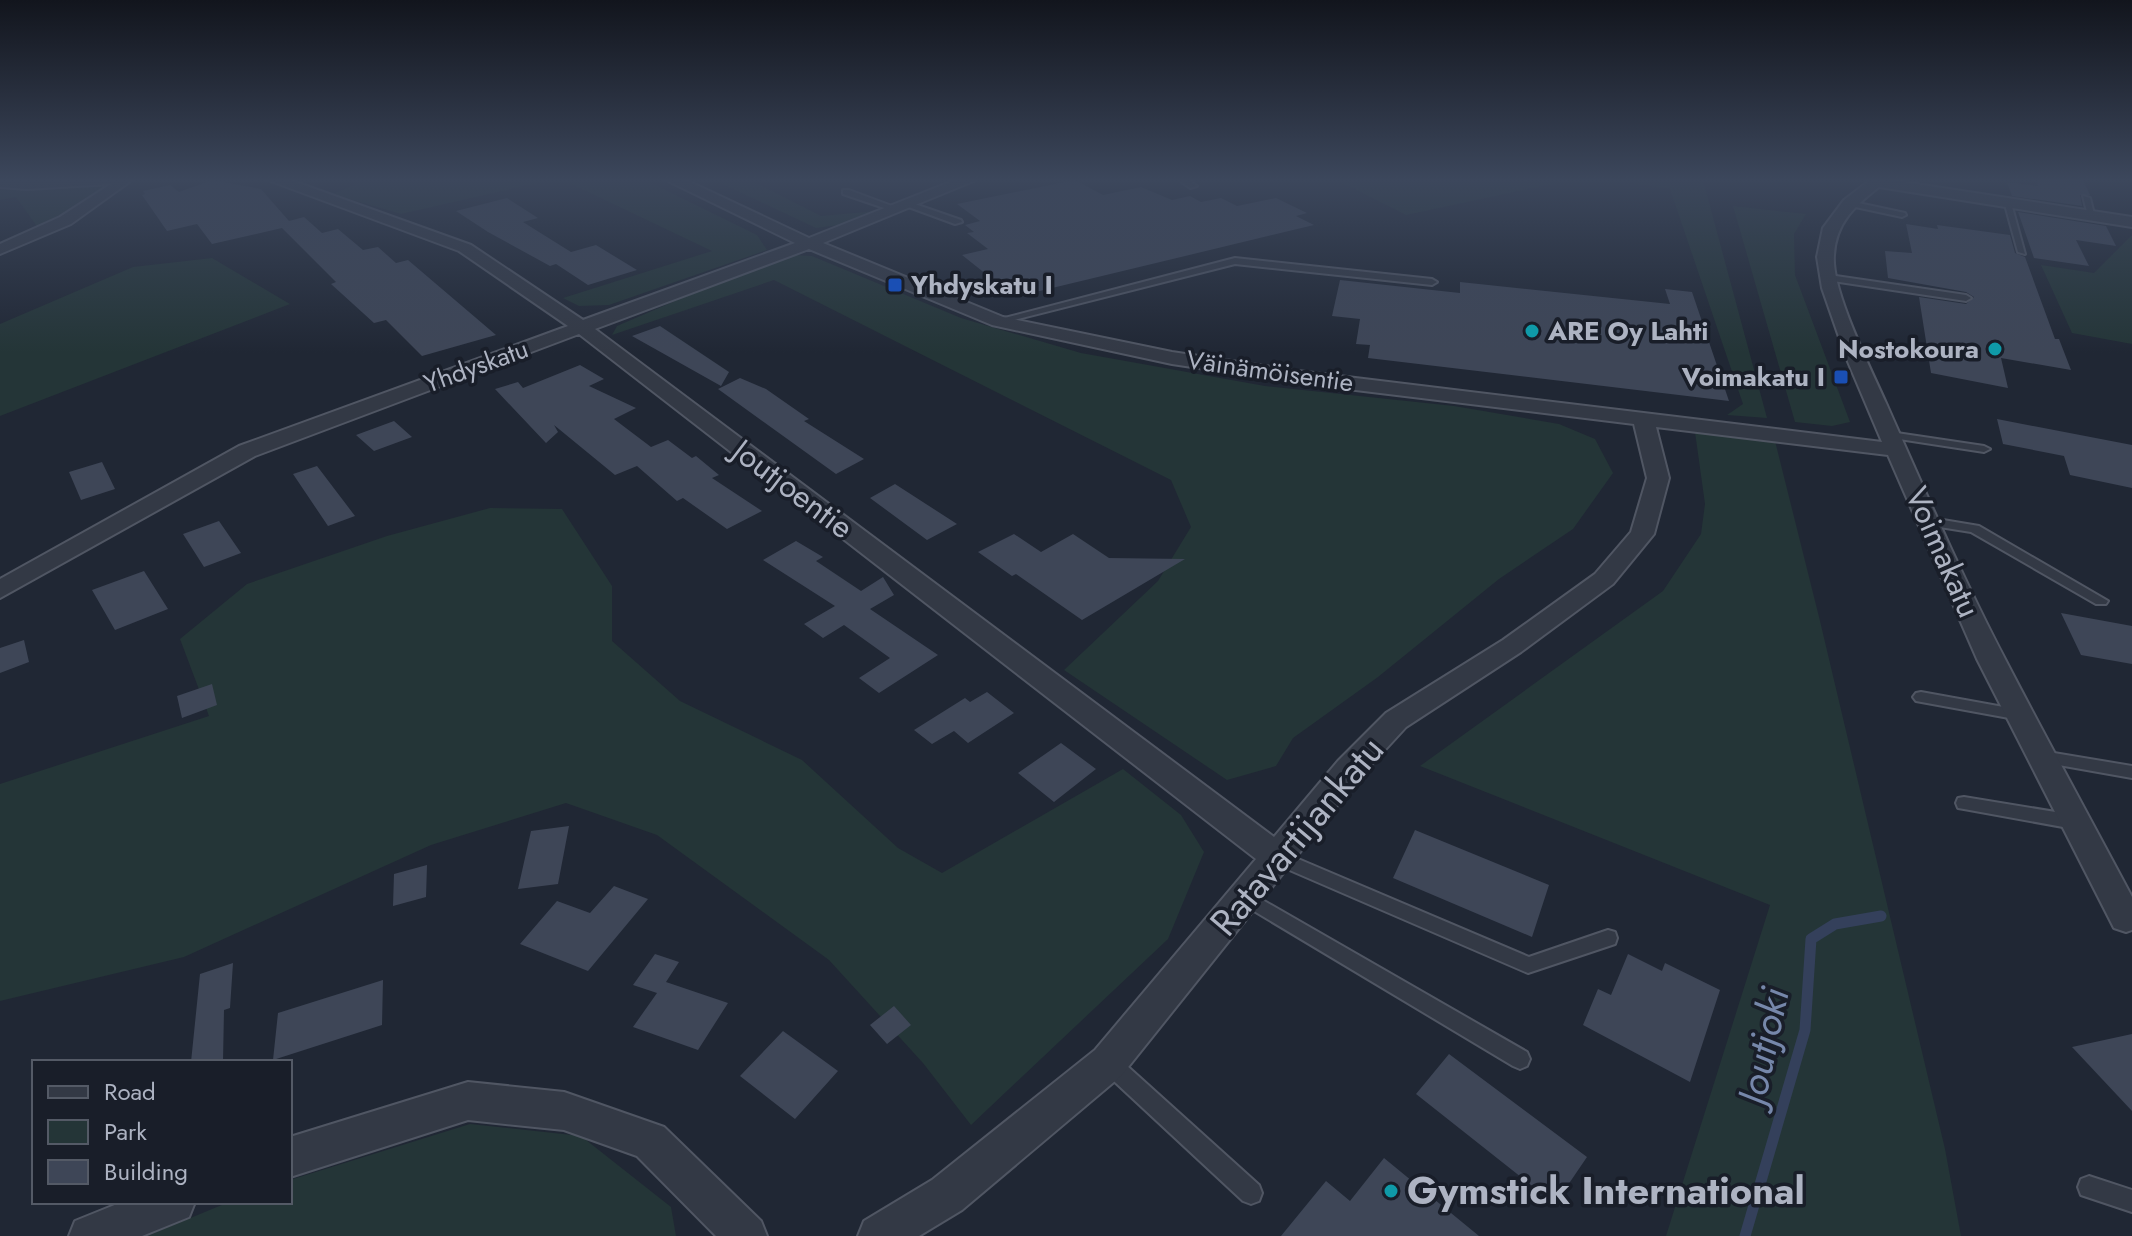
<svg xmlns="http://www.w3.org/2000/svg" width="2132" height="1236" font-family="Jost,sans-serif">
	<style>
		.green { fill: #243537 }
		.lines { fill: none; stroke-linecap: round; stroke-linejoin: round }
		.stream { stroke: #34405b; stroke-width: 11 }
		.building { fill: #3e4657 }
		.service-casing { stroke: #505663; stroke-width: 4 }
		.minor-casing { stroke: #505663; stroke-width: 4 }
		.service { fill: #333945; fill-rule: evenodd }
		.minor { fill: #333945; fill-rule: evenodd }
		.transit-dot { fill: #1a4fb4; stroke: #191e29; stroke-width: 3 }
		.culture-dot { fill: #0f9aa8; stroke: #191e29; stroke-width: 3 }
		.labels { text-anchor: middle; stroke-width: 7; stroke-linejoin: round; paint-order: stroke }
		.far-poi-label { font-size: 26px; font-weight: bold; fill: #adb3c2; stroke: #191e29; text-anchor: start }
		.far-street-label { font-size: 26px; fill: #adb3c2; stroke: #191e29 }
		.street-label { font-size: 32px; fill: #adb3c2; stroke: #191e29 }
		.near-street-label { font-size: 38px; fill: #adb3c2; stroke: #191e29 }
		.near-poi-label { font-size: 38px; font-weight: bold; fill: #adb3c2; stroke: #191e29; text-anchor: start }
		.near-water-label { font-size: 40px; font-style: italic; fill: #7687aa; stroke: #191e29 }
	</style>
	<rect width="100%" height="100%" fill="#202734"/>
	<path class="green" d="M365 180H550L401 214 333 194Z
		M563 180H645L757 235 767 250 609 305 579 306 563 298 712 251Z
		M714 180H750L821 216 876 211 839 225 816 228Z
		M1337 180H1570L1406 215Z
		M1614 180H1703L1767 418 1727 415 1743 404 1670 189Z
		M100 184 109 188 41 232 16 197 0 200V190L3 189Z
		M1733 206 1806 214 1794 234 1795 275 1850 422 1832 426 1795 422Z
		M2132 235V344L2072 333 2041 265 2094 273Z
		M795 255 812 256 961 318 1081 353 1265 386 1454 406 1559 424 1595 439 1613 473 1573 529 1499 579 1378 677 1293 738 1276 766 1227 780 1064 670 1158 581 1191 527 1171 480 774 280 612 335 617 326 703 289Z
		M212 258 290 304 0 416V324L133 267Z
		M1695 432 1775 441 1820 621 1945 1149 1961 1236H1666L1770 905 1420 766 1663 591 1701 534 1705 504Z
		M490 508 562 509 612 586V641L680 701 802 760 898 848 942 873 1123 769 1181 815 1204 852 1168 939 971 1125 923 1063 829 960 657 835 566 803 431 845 184 957 0 1001V784L209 716 180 639 247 584 387 536Z
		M470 1124 581 1136 671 1207 676 1236H147L229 1202H290V1180Z"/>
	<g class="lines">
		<path class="stream" d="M1745 1236 1805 1030 1811 939 1835 924 1881 916"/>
	</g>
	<path class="building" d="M212 180 261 189 289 221 304 217 322 233 338 229 363 250 378 247 396 263 408 260 496 335 422 356 386 320 374 323 331 284 336 282 282 228 212 244 197 224 167 231 142 195 145 194 143 191 170 185 179 192Z
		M1075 180 1103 195 1141 187 1172 200 1190 196 1201 202 1221 198 1237 206 1276 198 1307 213 1296 216 1314 225 1023 295 1010 284 1001 286 962 255 988 249 967 233 974 232 965 225 980 221 957 204Z
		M2037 180H2083L2090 195H2080L2082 206 2012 196 2007 182 2038 186Z
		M507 198 538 218 523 222 571 252 596 245 637 270 588 285 556 264 550 266 488 232 456 211Z
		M2018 212 2106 226 2116 246 2076 240 2089 266 2034 258Z
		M1906 224 1938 229 1937 225 2010 235 2015 253 2025 257 2055 339H2059L2071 370 2001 358 2008 388 1931 373 1919 297 1966 304 1974 297 1966 292 1888 278 1885 251 1912 253Z
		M1340 280 1460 293V282L1670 304 1665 289 1692 292 1729 401 1368 358 1370 345 1356 344 1360 319 1332 316Z
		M660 326 729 372 721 386 632 336Z
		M580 365 604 379 589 386 636 408 614 419 651 447 668 440 692 458 696 456 719 475 712 478 762 511 727 529 683 498 677 501 637 466 615 475 554 425 558 432 546 443 495 389 518 382 523 388Z
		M740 378 766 389 809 419 804 421 864 459 836 474 718 389Z
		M1997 419 2132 445V488L2070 475 2064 456 2003 444Z
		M394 421 412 437 374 451 356 435Z
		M102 462 115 489 81 500 69 472Z
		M317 466 355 516 328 526 293 474Z
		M895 484 957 524 927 540 870 498Z
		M219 521 241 553 204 567 183 534Z
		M1014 534 1041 552 1073 534 1109 558 1185 559 1082 620 1016 574 1012 576 978 552Z
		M796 541 823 557 816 561 861 591 883 577 894 595 870 609 938 655 879 693 859 678 890 658 844 625 823 638 804 624 835 606 763 560Z
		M144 571 168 609 115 630 92 590Z
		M2061 613 2132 626V664L2081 655Z
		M24 640 29 662 0 673V648Z
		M212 684 217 705 182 718 177 696Z
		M987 692 1014 713 968 743 954 731 932 744 914 730 965 698 970 702Z
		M1061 743 1096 769 1054 802 1018 773Z
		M569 826 558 884 518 889 531 831Z
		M1415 830 1549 885 1532 937 1393 878Z
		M427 865 426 897 393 906 394 874Z
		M614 886 648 899 588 971 520 944 557 901 590 913Z
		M655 954 679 962 666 982 728 1003 698 1050 633 1027 657 993 633 985Z
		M1628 954 1662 971 1665 963 1720 990 1690 1082 1583 1025 1598 989 1611 995Z
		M233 963 230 1008 224 1010 223 1062H191L200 974Z
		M383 980 382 1025 273 1060 278 1013Z
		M894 1006 911 1025 887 1044 870 1025Z
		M783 1031 838 1071 795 1119 740 1076Z
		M2132 1034V1111L2072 1047Z
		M1449 1054 1587 1157 1555 1204 1416 1094Z
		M1384 1158 1479 1236H1281L1326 1181 1350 1201Z"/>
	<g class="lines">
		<defs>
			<path id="service" d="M1179 180H1189L1197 186 1190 188Z
				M843 190H849L900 209 893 211 843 194Z
				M2083 196 2090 198 2095 218 2088 216Z
				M1849 201 1905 213 1906 215 1902 217 1846 205V201Z
				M2004 201 2011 203 2025 254 2018 252Z
				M909 202 961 220 962 222 955 224 906 206 905 204Z
				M1235 258 1432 279 1437 282 1432 285 1235 264 998 324 993 321Z
				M1829 275 1966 295 1971 298 1966 301 1826 280 1824 278Z
				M1890 432 1984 446 1990 449 1984 452 1886 437V433Z
				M1931 518 1979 526 2108 601 2106 604H2096L1971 532 1927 525 1925 522 1927 519Z
				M1921 692 2020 710 2025 711 2028 715 2025 719 2020 720 1916 701 1913 697 1916 693Z
				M2042 751 2132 766V778L2036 761 2034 757 2036 753Z
				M1964 797 2074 815 2080 817 2082 822 2080 827 2074 829 1964 809 1958 808 1956 803 1958 798Z
				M1277 850 1529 957 1608 930 1615 932 1617 938 1615 944 1528 973 1271 862 1268 857 1271 852Z
				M1245 890 1527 1052 1530 1059 1527 1066 1520 1069 1513 1066 1239 902 1236 897 1239 892Z
				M1109 1053 1116 1056 1259 1185 1262 1193 1259 1201 1251 1204 1243 1201 1102 1070 1099 1063 1102 1056Z
				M2089 1176 2132 1190V1212L2081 1195 2078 1187 2081 1179Z"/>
			<path id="minor" d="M0 180H132L71 224 0 254V244L60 217 111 184 27 189 0 187Z
				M268 180H290L471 245 583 320 795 243 666 180H686L809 238 955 180H976L823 243 1003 317 1172 352 1298 371 1882 442 1846 357 1822 288 1817 257 1823 228 1844 200 1870 180H1890L2132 217V227L1879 187C1855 206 1836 222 1834 255 1831 290 1871 369 1886 403 1924 489 1962 577 2006 661 2047 740 2090 818 2132 897V930L2126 932 2114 928 1977 659 1888 455 1656 427 1669 478 1654 534 1613 584 1521 652 1406 727 1360 777 1121 1076 962 1210 919 1236H858L864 1221 932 1180 1095 1050 1256 859 579 334 255 456 0 598V579L239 446 568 326 459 251ZM809 249 992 325 1172 364 1298 383 1634 424 1647 478 1631 532 1595 574 1503 640 1386 713 1338 761 1274 837 595 329Z
				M468 1082 564 1092 664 1127 761 1221 767 1236H716L637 1156 564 1130 468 1120 290 1177V1137Z
				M122 1202H195L189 1217 142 1236H69L75 1221Z"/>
		</defs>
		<use href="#service" class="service-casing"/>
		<use href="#minor" class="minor-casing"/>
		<use href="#service" class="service"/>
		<use href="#minor" class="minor"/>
	</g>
	<linearGradient id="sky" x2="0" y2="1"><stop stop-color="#12151d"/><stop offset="0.51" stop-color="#3c475c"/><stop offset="1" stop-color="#3c475c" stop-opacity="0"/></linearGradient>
	<rect width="2132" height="353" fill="url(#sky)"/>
	<g class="transit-dot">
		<rect x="887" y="277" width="16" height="16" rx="4"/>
		<rect x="1833" y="369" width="16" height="16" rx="4"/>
	</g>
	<g class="culture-dot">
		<circle cx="1532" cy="331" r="8"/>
		<circle cx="1995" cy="349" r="8"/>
		<circle cx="1391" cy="1191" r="8"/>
	</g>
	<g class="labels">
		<g class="far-poi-label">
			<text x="911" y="294">Yhdyskatu I</text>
			<text x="1548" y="340">ARE Oy Lahti</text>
			<text x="1979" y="358" text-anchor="end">Nostokoura</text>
			<text x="1825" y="386" text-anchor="end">Voimakatu I</text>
		</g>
		<g class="far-street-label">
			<text transform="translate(476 366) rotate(-20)" y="9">Yhdyskatu</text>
			<text transform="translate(1270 371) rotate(8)" y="9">Väinämöisentie</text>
		</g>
		<g class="street-label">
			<text transform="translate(793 489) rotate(37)" y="11">Joutjoentie</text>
			<text transform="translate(1943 552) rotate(66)" y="11">Voimakatu</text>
		</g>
		<g class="near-street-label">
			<text transform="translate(1297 836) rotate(-50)" y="13">Ratavartijankatu</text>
		</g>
		<g class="near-poi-label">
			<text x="1407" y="1204">Gymstick International</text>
		</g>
		<g class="near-water-label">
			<text transform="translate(1763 1046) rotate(-78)" y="14">Joutjoki</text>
		</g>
	</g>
	<rect x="32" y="1060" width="260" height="144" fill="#191e29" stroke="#545a66" stroke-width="2"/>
	<rect x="48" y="1086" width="40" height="12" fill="#333945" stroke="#545a66" stroke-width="2"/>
	<text x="104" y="1100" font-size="24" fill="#adb3c2">Road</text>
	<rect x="48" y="1120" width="40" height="24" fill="#243537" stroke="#545a66" stroke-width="2"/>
	<text x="104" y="1140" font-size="24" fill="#adb3c2">Park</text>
	<rect x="48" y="1160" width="40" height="24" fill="#3e4657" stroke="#545a66" stroke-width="2"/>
	<text x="104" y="1180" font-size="24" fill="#adb3c2">Building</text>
</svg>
